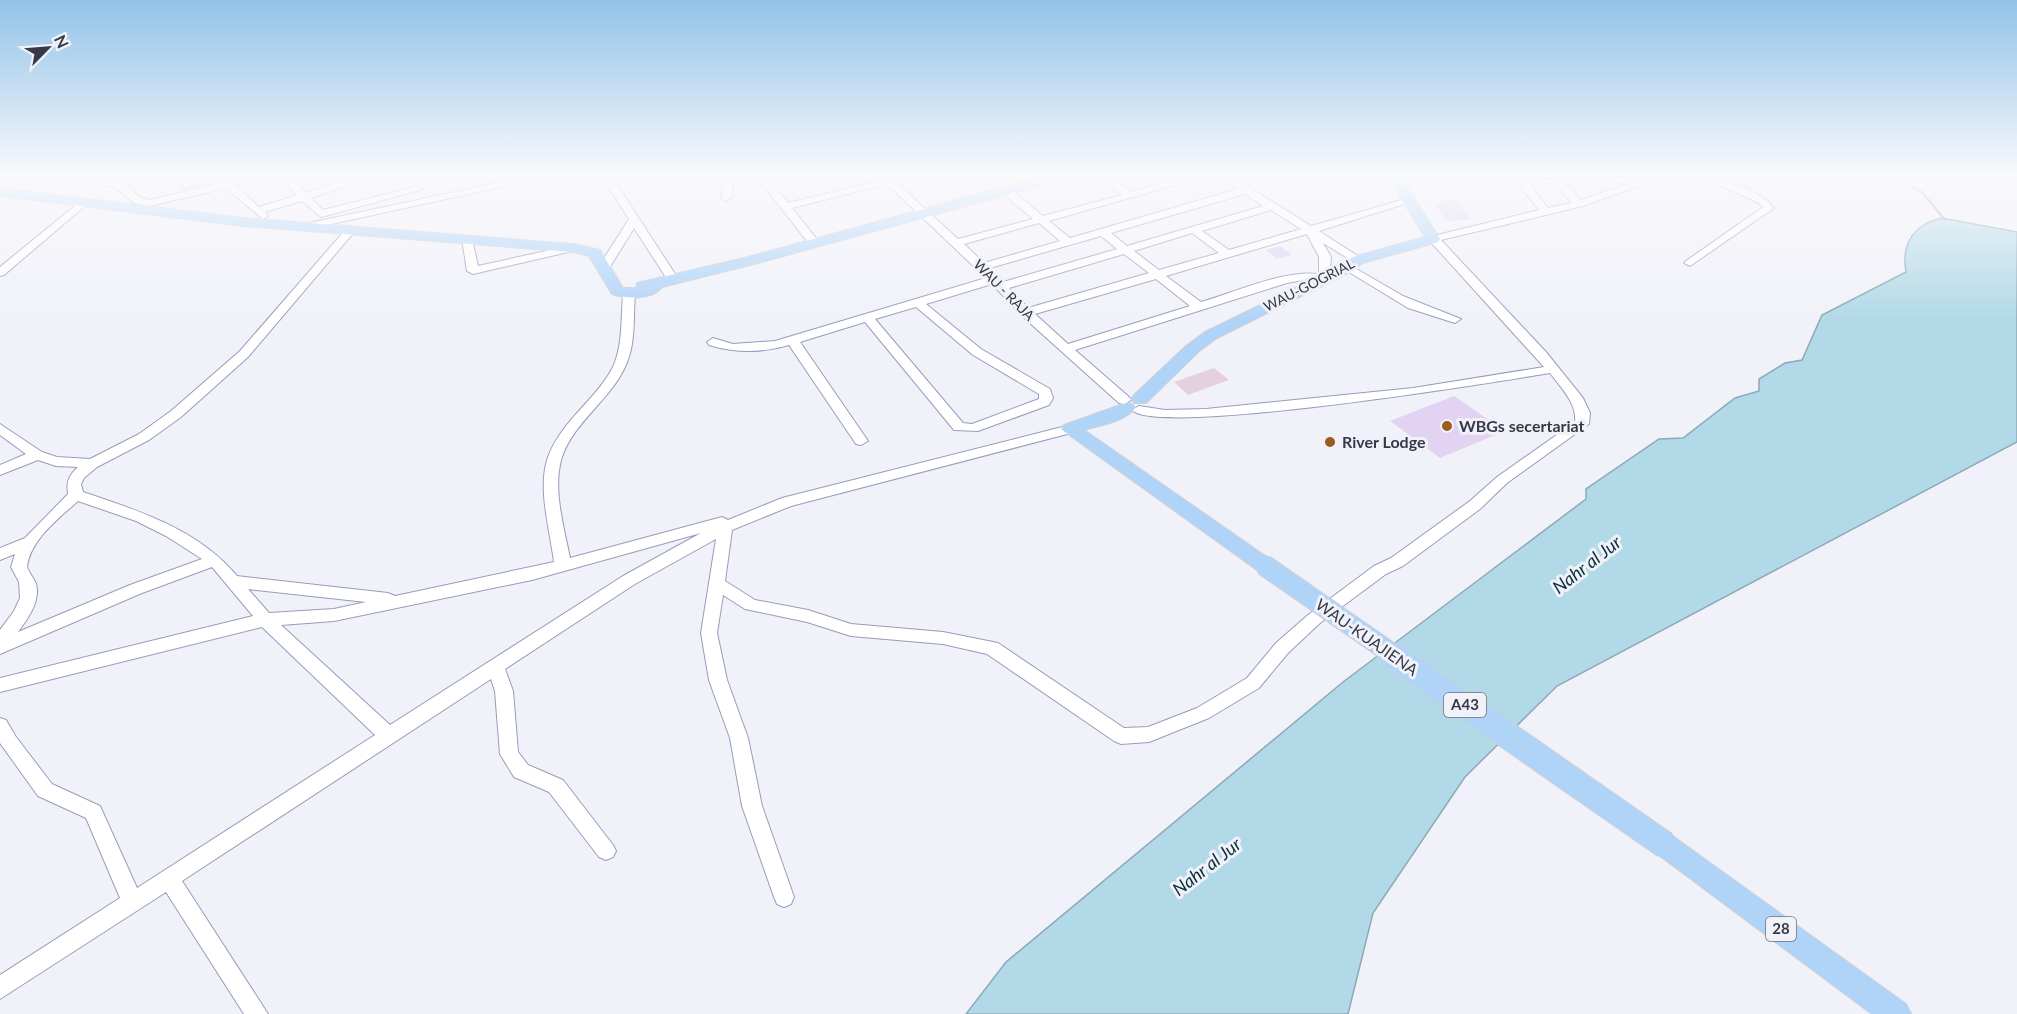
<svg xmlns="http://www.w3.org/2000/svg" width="2017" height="1014" font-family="Lato,sans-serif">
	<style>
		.green { fill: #e4d0de }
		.water { fill: #b2d9e7; stroke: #8da9b7; stroke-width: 1.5 }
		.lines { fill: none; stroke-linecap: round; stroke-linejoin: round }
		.stream { stroke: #8da9b7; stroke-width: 2 }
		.building { fill: #e2d3f3 }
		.minor-casing { stroke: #979cbb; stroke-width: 2 }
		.major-casing { stroke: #cfcfd3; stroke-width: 2 }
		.minor { fill: #fff; fill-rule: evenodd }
		.major { fill: #b0d4f8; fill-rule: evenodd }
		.major-bridge-far1-casing { stroke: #cfcfd3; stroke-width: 22; stroke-linecap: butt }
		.major-bridge-casing { stroke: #cfcfd3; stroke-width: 28; stroke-linecap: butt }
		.major-bridge-far1 { stroke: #b0d4f8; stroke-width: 20 }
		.major-bridge { stroke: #b0d4f8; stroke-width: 26 }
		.poi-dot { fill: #9a5d20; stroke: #f1f2f9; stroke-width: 2 }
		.labels { text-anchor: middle; stroke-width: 6; stroke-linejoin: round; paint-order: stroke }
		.far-street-label { font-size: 14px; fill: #373946; stroke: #f1f2f9 }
		.shield { fill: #f1f2f9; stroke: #6f707c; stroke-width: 1.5 }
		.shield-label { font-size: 15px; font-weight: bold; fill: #373946 }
		.poi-label { font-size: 16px; font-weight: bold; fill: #373946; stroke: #f1f2f9; text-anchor: start }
		.street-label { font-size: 16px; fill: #373946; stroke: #f1f2f9 }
		.water-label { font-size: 18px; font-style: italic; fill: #0b303b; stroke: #f1f2f9 }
	</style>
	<rect width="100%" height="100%" fill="#f1f2f9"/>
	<path class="green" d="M1214 368 1229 380 1188 395 1174 382Z"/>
	<path class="water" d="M1942 218 2017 232V442L1557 686 1465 777 1373 913 1348 1014H966L1006 962 1343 682 1586 499V489L1659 439 1683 438 1735 398 1759 391V379L1785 363 1802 360 1822 315 1906 272C1901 244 1914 224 1942 218Z"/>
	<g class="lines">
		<path class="stream" d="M1895 177 1922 192 1945 220"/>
	</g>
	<path class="building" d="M1442 200H1456L1472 220 1446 221 1434 203H1445Z
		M1280 246 1292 255 1277 259 1266 250Z
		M1454 396 1505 431 1440 458 1390 421Z"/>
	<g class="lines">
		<defs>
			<path id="minor" d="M89 177 117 181 145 177 126 185 141 198 150 200 244 177H263L235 185 259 207 297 195 279 177H290L306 193 355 177H372L311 198 323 210 419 186 424 189 321 217 302 201 265 212 268 216 263 219 226 188 150 206 134 203 115 187 102 185Z
				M199 177H216L185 188 180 185Z
				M525 177H546L309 229 304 226 309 223Z
				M602 177H612L679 280 677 282H669L634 228 608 270H600L598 268 629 219Z
				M724 177H734L731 198 726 201 721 198Z
				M757 177H768L788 203 882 180 880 177H910L896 182 958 239 1033 219 984 177H996L1043 216 1122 195 1100 177H1112L1131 192 1185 177H1203L1049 221 1070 238 1238 189 1220 177H1233L1311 226 1409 198 1414 201 1319 231 1364 260 1362 262H1354L1323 243 1331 257 1329 280 1308 279 1287 283 1075 350 1129 397 1131 400 1124 404 1119 403 1022 316 992 284 926 304 981 349 1050 389 1053 398 1049 405 978 431 954 430 865 322 800 342 868 441 861 445 856 444 789 345C762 353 735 353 709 345L707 342 713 338 733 344 775 341 986 278 887 184 792 208 820 243 814 246 810 245ZM1245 194 1263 206 1127 246 1111 233ZM1271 210 1301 229 1229 250 1202 231ZM1039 223 1060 241 984 263 964 244ZM1192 233 1219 253 1159 270 1134 251ZM1307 234 1319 257V274C1283 270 1235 292 1201 302L1166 276ZM1101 236 1117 249 1003 282 990 268ZM1124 254 1149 273 1028 308 1009 288ZM1156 279 1190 306 1068 344 1035 314ZM916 307 973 355 1039 394V399L972 424 963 423 875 319Z
				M1513 177 1525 180 1629 177C1640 181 1651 177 1663 177L1583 206 1441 240 1546 352 1583 398 1590 413 1589 424 1507 483 1480 509 1403 566 1386 574 1320 623 1288 653 1259 688 1209 718 1149 742 1121 744 1114 741 987 654 943 644 851 636 807 622 745 609 723 595 717 633 727 680 748 738 762 806 794 897 791 904 784 907 777 904 774 897 742 806 730 738 709 680 701 633 716 539 635 584 505 669 513 691 518 752 528 765 563 780 613 845 616 851 613 857 606 860 599 857 549 792 514 777 500 754 495 691 491 679 182 881 268 1014H244L166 892 0 999V975L120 898 86 818 38 796 0 743V718L6 720 16 737 52 784 100 806 137 888 375 735 262 627 0 692V678L253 616 212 567 142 593 0 654V630L14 611 20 598 19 582 11 567 15 554 0 560V548L25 538 68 494C66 482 69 475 78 467L56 466 38 460 0 475V465L26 454 0 435V424L42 452 57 457 90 459 139 434 171 411 240 351 346 229 350 228 355 231 248 357 181 417 149 440 97 467 84 478 81 484 83 492C139 511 198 529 237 576L388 593 395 596 554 562C550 530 537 488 548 457 561 421 596 400 613 367 623 345 621 318 623 294L629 290 635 294C633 318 636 345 625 367 610 400 574 422 562 457 552 488 564 527 570 558L722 517 728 520 782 498 1070 425 1075 426 1077 429 1075 432 791 506 732 530 725 581 755 600 808 610 851 624 943 632 998 643 1124 728 1148 727 1197 708 1247 678 1276 643 1308 615 1374 566 1391 558 1470 501 1497 477 1575 422C1577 403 1561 388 1550 373 1496 382 1158 437 1132 410L1139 406 1165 410 1206 409 1413 388 1544 367 1428 239 1429 237 1539 210ZM1598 180 1628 184 1581 200 1564 181ZM1553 182 1572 203 1548 208 1530 185ZM78 501 136 521 166 536 202 559 130 585 18 632C27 620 41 601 36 584 34 578 29 573 27 567 30 540 59 518 78 501ZM701 533 623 576 390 725 281 625 334 621 532 580ZM248 589 366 602 334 609 269 613Z
				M1702 177C1721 177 1763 192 1774 208L1690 266 1684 263 1686 261 1763 207 1761 204Z
				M82 200 87 203 86 205 4 275 0 276V267Z
				M467 236 472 239 478 266 573 245 579 248 577 250 473 274 467 271 462 239Z
				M1348 264 1403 296 1461 319 1455 323 1408 308 1344 269V265Z"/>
			<path id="major" d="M1040 177H1062L1061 180 758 263 662 287C653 300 626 299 612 294L589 256 573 252 243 226 0 196V188L243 218 573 244 600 250 623 288H636L637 283 748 257Z
				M1388 177H1401L1440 239 1438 242 1363 263 1350 272 1217 338 1198 352 1146 403H1134L1131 399 1134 395 1186 346 1205 332 1340 266 1353 257 1425 237Z
				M1126 403 1132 404 1135 408C1125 422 1100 425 1084 430L1271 560 1274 565 1271 570 1264 572 1257 570 1061 429 1064 425Z
				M1665 833 1674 837 1906 1004 1911 1014H1872L1656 853 1652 845 1656 837Z"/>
		</defs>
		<use href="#minor" class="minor-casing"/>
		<use href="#major" class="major-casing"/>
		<use href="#minor" class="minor"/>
		<use href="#major" class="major"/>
		<defs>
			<path id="major-bridge-far1" d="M1264 565 1398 658"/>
			<path id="major-bridge" d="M1395 657 1665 845"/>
		</defs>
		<use href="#major-bridge-far1" class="major-bridge-far1-casing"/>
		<use href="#major-bridge" class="major-bridge-casing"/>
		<use href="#major-bridge-far1" class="major-bridge-far1"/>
		<use href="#major-bridge" class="major-bridge"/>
	</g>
	<linearGradient id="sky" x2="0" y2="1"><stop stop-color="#92c3e8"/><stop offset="0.55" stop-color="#f9f9fc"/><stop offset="1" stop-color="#f9f9fc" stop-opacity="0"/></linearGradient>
	<rect width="2017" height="319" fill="url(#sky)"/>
	<g class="poi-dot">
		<circle cx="1447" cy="426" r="6"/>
		<circle cx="1330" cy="442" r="6"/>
	</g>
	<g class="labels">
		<g class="far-street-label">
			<text transform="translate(1309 285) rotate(-27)" y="5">WAU-GOGRIAL</text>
			<text transform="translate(1004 290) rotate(45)" y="5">WAU - RAJA</text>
		</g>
		<g class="shield">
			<rect x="1444" y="693" width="42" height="24" rx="4.5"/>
			<rect x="1766" y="917" width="30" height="24" rx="4.5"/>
		</g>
		<g class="shield-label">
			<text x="1465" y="710">A43</text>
			<text x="1781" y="934">28</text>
		</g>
		<g class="poi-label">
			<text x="1459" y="432">WBGs secertariat</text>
			<text x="1342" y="448">River Lodge</text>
		</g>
		<g class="street-label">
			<text transform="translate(1367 637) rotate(35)" y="6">WAU-KUAJIENA</text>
		</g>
		<g class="water-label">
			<text transform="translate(1587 565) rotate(-38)" y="6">Nahr al Jur</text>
			<text transform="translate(1207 867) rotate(-38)" y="6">Nahr al Jur</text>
		</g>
	</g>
	<g transform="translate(48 48) rotate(65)" stroke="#f1f2f9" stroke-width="4.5" paint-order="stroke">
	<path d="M0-4.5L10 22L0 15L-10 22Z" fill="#373946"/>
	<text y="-9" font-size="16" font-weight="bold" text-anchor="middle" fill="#373946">N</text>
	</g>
</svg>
